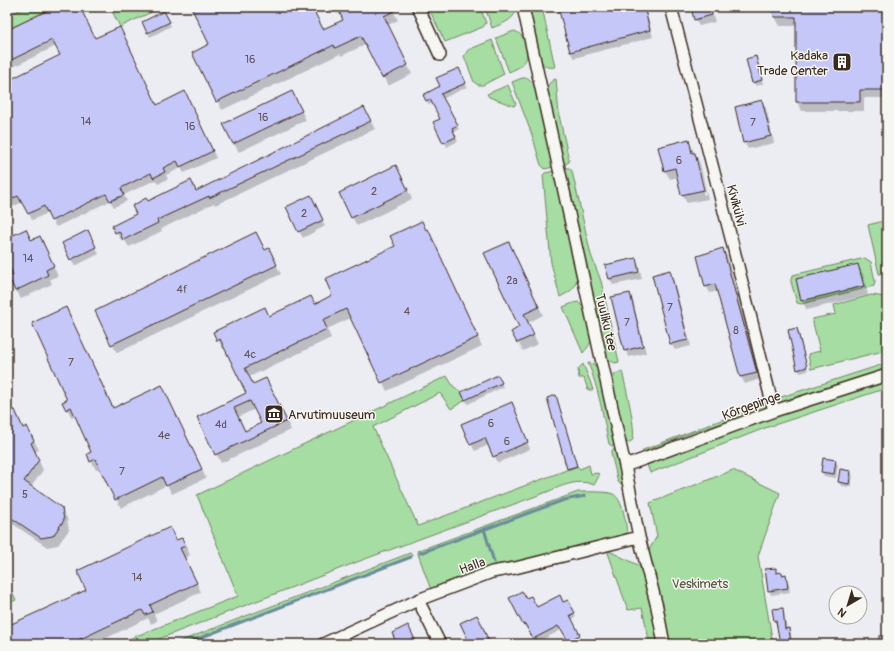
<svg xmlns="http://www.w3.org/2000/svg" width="894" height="651" font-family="Pangolin,sans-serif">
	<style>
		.green { fill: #a5dda2; stroke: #708460 }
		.shadow { fill: #0003; fill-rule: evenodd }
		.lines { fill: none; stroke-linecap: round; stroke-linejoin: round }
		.stream { stroke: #6a8b99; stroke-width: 3 }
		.building { fill: #c6c7f9; stroke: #3b2a1e; fill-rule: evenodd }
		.street-casing { stroke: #3b2a1e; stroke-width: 14 }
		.street { stroke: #f6f6f2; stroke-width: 11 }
		.labels { text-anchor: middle; stroke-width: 3; stroke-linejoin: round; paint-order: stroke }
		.number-label { font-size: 11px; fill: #5e5155 }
		.poi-label { font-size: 13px; fill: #3b2a1e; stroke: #f6f6f2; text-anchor: end }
		.street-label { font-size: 13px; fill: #3b2a1e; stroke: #f6f6f2 }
		.park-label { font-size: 13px; fill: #56573f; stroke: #f6f6f2 }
	</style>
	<rect width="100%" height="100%" fill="#ecedf3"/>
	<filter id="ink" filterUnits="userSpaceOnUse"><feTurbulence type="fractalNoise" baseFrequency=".025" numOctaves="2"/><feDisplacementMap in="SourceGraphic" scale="8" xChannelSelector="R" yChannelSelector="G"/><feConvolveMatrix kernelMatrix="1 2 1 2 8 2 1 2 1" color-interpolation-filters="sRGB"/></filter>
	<g filter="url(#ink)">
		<path class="green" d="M26 7H55L7 30V16Z
			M110 7H162L120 27Z
			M432 7H480L486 23 483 27 445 42 429 9Z
			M485 7H517C515 20 504 23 492 28Z
			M529 7H542L555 67C548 68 544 67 541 61Z
			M514 31C527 35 532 53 523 64 519 68 513 70 509 72L496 38Z
			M492 40 504 74 483 85H478L474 82 464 56 468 50Z
			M522 78H528L534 84 553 167 545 169 541 165 532 135 512 82Z
			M556 79 559 115 569 160V162L564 165 547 91C548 84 550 81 556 79Z
			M508 85 516 104 514 106 489 97 487 94Z
			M565 168H570L572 171 591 255 601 281 619 362 615 363 609 360 606 355Z
			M554 171 577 276C576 289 571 291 560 297L551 263 543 175 545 173Z
			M887 220V272L879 274 868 225Z
			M865 258 871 262 875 281 874 286 801 304 797 303 791 282V279L793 275Z
			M871 295 887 297V350L811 369 808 354 820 351 812 319 836 314 834 305Z
			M578 302 584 308 591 338C591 345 587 348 583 353L563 307 573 303Z
			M588 363 594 364 598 370 615 445 612 446 609 444C603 417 599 389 588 363Z
			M887 363V369L782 403H778L775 399Z
			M583 364 590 381 593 390H588L584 378H579L578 369Z
			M622 371C625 384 636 427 633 439 632 442 629 442 626 443L612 382 615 374Z
			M447 376 453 386 461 392 465 400 451 409 440 393 373 427 418 526 577 466 580 469 589 465 591 474 598 473 599 476 594 485C578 478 562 486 547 492L357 562 146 644H116L238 596 197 495Z
			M887 381V388L765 428 650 473 647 465 777 416Z
			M768 402 766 407 762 410 694 432 643 452V450Z
			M613 449H616L623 483 620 484 618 482 611 453Z
			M733 470 780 493 758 556 773 644H650L642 608 628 610 607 550 640 566 657 536 650 503Z
			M578 492C585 492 607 491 613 494 623 499 626 523 627 534L431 590 417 551Z
			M410 553 412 554 411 557 184 644H173Z
			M7 582 16 600 7 604Z"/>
		<path class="shadow" d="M57 7H79L95 40 157 106 188 99 216 158 184 173 181 168 166 175 168 179 158 184 155 180 124 195 127 201 114 207 110 201 56 227 48 213 32 220 23 202 7 209V82L61 56 56 46 7 70V31Z
			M192 7H312L323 30 344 20 338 7H391L398 20 388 25 412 74 388 86 367 44 341 56 340 54 222 110 194 53 210 45Z
			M559 7H645L653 37 574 58 570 52Z
			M692 7H711L715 22 699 26 695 19Z
			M773 7H887V98H864V111H802L797 102V26H780L775 17Z
			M166 16 171 26 150 37 143 22Z
			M755 57 758 62 763 84 756 86 753 82Z
			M461 73 467 87 442 99 459 129 453 132 458 141 447 147 434 122 441 119 433 103 429 105 424 95 442 87Z
			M292 92 306 120 239 152 234 144Z
			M762 101 766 108 774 143 748 149 744 142Z
			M368 116 375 129 215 205 214 203 161 229 162 231 129 247 124 239 121 240 113 226 137 214 148 202 191 182 196 192Z
			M688 140 700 163 708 199 687 203 682 195 678 177 670 179 665 171ZM695 158 698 161 706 194 704 195Z
			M887 155V172L883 156Z
			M401 175 412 199 357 226 352 217Z
			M314 203 325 226 303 238 299 231Z
			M428 230 482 346 387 391 351 318 327 329 331 338 249 377 253 385 271 388 291 430 221 463 198 418 248 394 225 348 223 349 214 332 315 305 334 296 396 246ZM255 409 262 424 245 432 238 417Z
			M40 237 58 276 50 279 52 284 21 299 16 290 14 276 7 260V239L31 241Z
			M91 238 99 254 75 266 71 259Z
			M509 243 543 315 528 323 538 344 523 351 512 332 520 328Z
			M723 250 727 256 760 379 745 384 741 377 718 291 710 293 706 286Z
			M273 258 281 274 117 353 112 344Z
			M635 259 639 266 642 279 613 285 610 279Z
			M858 265 863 274 868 295 807 310 802 301 797 280Z
			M669 271 673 278 691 346 675 350 671 344 653 275Z
			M630 294 633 301 646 353 629 357 625 350Z
			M66 308 114 409 166 395 206 478 172 494 167 485 121 508 100 468 96 470 91 461 93 453 76 416 72 418 67 409 69 400Z
			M797 329 799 333 808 371 800 373 798 369Z
			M500 380 503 387 468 404 462 393Z
			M557 398 577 467 569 470 568 468Z
			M512 403 530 449 498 463 489 445 475 451 471 444Z
			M7 410 14 411 24 429 27 427 39 450 35 452 43 470 31 487 61 509 67 518 69 530 58 545 47 547 7 520Z
			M835 461 838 465 836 478 824 476 822 472Z
			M851 472 853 476 851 487 841 486 839 482Z
			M170 528 177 541 182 539 187 548 190 555 185 558 201 592 154 614 157 621 151 624 148 618 94 644H11L7 635V627L87 590Z
			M775 569 777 573H781L783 576H786L788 580 790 592 771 595 769 590Z
			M510 598 526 599 537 608 568 601 576 617 571 620 581 640 571 644 564 633H563L561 630 536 643 528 627 526 628Z
			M782 609 784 613 787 629H788L791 633 792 644H778V642H780L777 625 775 621Z"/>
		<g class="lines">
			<path class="stream" d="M484 529 494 562
				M420 553 564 500 585 496
				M184 644 411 557"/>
		</g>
		<path class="building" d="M55 7H80L95 38 120 27 157 105 185 91 213 151 180 167 177 161 163 168 165 172 153 178 151 173 121 188 124 195 110 201 106 194 51 221 44 206 28 214 18 196 7 201V81L60 55 52 40 7 62V30Z
			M191 7H312L323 29 343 20 337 7H402L384 16 408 65 382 78 361 36 335 48 334 45 216 102 192 53 209 44Z
			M558 7H644L650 30 570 52Z
			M691 7H710L712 15 694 20Z
			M772 7H887V90H860V102H796V17H774Z
			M164 11 170 22 147 33 142 22Z
			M756 56 762 80 752 83 746 59Z
			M459 68 466 83 441 94 458 125 452 128 456 137 443 143 433 122 440 119 430 99 426 101 423 95 440 86 436 78Z
			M292 91 302 111 233 144 223 124Z
			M762 100 771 136 743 143 735 107Z
			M364 107 371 121 209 198V196L157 220 158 223 123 240 119 231 115 233 112 226 136 214 132 206 146 198 148 201 191 180 196 191Z
			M689 139 692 153H695L704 190 681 195 675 168 664 171 658 147Z
			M396 165 408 190 351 218 339 193Z
			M311 195 323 220 298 232 286 207Z
			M422 221 426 230 428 229 478 337 381 383 346 309 323 320 327 329 245 368 253 384 266 378 287 421 215 455 197 417 246 393 220 339 217 341 213 332 265 307 269 316 311 296 315 304 332 295 325 279 395 246 390 236ZM250 401 261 423 245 431 234 408Z
			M26 229 31 240 40 236 54 266 46 270 48 275 15 291 9 277 13 275 7 262V238Z
			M88 230 96 247 70 260 62 243Z
			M256 232 265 250 269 248 277 265 111 345 95 311Z
			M509 242 539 307 524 314 534 335 517 343 511 332 519 327 484 253Z
			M723 248 757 373 740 377 715 284 705 287 697 256Z
			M636 258 639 272 609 279 605 265Z
			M858 264 864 286 801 301 796 279Z
			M670 270 688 340 670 344 652 275Z
			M630 293 643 346 624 351 611 297Z
			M66 307 113 408 162 385 202 469 166 486 162 477 115 500 95 459 90 462 87 454 91 452 71 407 66 410 62 402 67 400 32 323Z
			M797 328 807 367 797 370 788 330Z
			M498 375 502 383 465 400 461 392Z
			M556 395 577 466 567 469 547 398Z
			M512 402 528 442 493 457 485 438 470 445 461 424Z
			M7 409 15 410 23 428 27 426 34 441 31 443 39 460 24 481 62 508 64 520 53 536 41 538 7 515Z
			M823 458 836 460 834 474 821 472Z
			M840 469 851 471 849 484 838 482Z
			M170 527 176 540 182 538 186 546 180 548 197 583 150 605 153 612 145 615 142 610 70 644H10L7 637V626L86 590 77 571Z
			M776 568V573L782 572V575L786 574 788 588 768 591 765 569Z
			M522 591 526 598 531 596 537 607 560 595 563 602 568 600 575 613 570 615 580 635 568 641 561 629H560L558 626 533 639 525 624 523 625 509 598Z
			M783 608 785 629 789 628 791 644H780L776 621H774L772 609Z
			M477 615 481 623 490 644H470L460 623Z
			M408 625 417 644H397L392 633Z
			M879 636H887V644H879Z"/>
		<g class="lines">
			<defs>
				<path id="street" d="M418 7 440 55
					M523 7 625 466 639 537 657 607 664 644
					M671 7 731 238 774 411
					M625 466 774 411 887 375
					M418 600 440 644
					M323 644 418 600 492 572 515 568 639 537"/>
			</defs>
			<use href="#street" class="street-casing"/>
			<use href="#street" class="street"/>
		</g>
	</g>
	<defs>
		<symbol id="building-square" viewBox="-11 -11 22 22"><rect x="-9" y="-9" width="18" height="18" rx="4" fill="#3b2a1e" stroke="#f6f6f2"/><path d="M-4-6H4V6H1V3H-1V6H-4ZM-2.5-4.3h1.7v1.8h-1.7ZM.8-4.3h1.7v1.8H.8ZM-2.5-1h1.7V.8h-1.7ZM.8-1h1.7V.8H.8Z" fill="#fff"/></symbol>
		<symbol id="museum-square" viewBox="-11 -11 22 22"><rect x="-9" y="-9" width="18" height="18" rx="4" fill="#3b2a1e" stroke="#f6f6f2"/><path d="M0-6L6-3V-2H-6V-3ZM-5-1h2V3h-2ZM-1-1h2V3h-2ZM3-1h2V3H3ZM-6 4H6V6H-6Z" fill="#fff"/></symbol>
	</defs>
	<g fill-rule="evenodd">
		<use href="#building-square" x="831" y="51" width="22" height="22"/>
		<use href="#museum-square" x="263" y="403" width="22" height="22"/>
	</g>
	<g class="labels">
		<g class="number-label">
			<text x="250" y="63">16</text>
			<text x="263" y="121">16</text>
			<text x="86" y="125">14</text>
			<text x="753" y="126">7</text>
			<text x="190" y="130">16</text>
			<text x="679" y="164">6</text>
			<text x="374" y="195">2</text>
			<text x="304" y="217">2</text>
			<text x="28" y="262">14</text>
			<text x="512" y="284">2a</text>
			<text x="182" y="293">4f</text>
			<text x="670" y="311">7</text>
			<text x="407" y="315">4</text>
			<text x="627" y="326">7</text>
			<text x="736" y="334">8</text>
			<text x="250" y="358">4c</text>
			<text x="71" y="366">7</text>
			<text x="491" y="427">6</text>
			<text x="221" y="428">4d</text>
			<text x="164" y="439">4e</text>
			<text x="507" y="445">6</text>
			<text x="122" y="475">7</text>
			<text x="25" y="498">5</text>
			<text x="137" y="581">14</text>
		</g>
		<g class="poi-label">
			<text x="828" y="60">Kadaka<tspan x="828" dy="15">Trade Center</tspan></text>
			<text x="288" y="419" text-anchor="start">Arvutimuuseum</text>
		</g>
		<g class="street-label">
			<text transform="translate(737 205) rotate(75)" y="5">Kivikülvi</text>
			<text transform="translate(607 322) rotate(77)" y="5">Tuuliku tee</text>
			<text transform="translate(751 405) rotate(-20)" y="5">Kõrgepinge</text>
			<text transform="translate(472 565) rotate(-20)" y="5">Halla</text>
		</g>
		<g class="park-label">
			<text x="700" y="588">Veskimets</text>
		</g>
	</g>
	<rect width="894" height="651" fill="none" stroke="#f6f6f2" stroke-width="24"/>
	<rect x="12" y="12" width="870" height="627" fill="none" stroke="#3b2a1e" stroke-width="1.5" filter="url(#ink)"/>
	<g transform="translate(848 605) rotate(218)"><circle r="19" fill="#f6f6f2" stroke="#aba49d"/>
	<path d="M0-3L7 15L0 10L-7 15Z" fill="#3b2a1e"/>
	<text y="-6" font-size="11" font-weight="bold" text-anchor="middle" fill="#3b2a1e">N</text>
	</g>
</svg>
